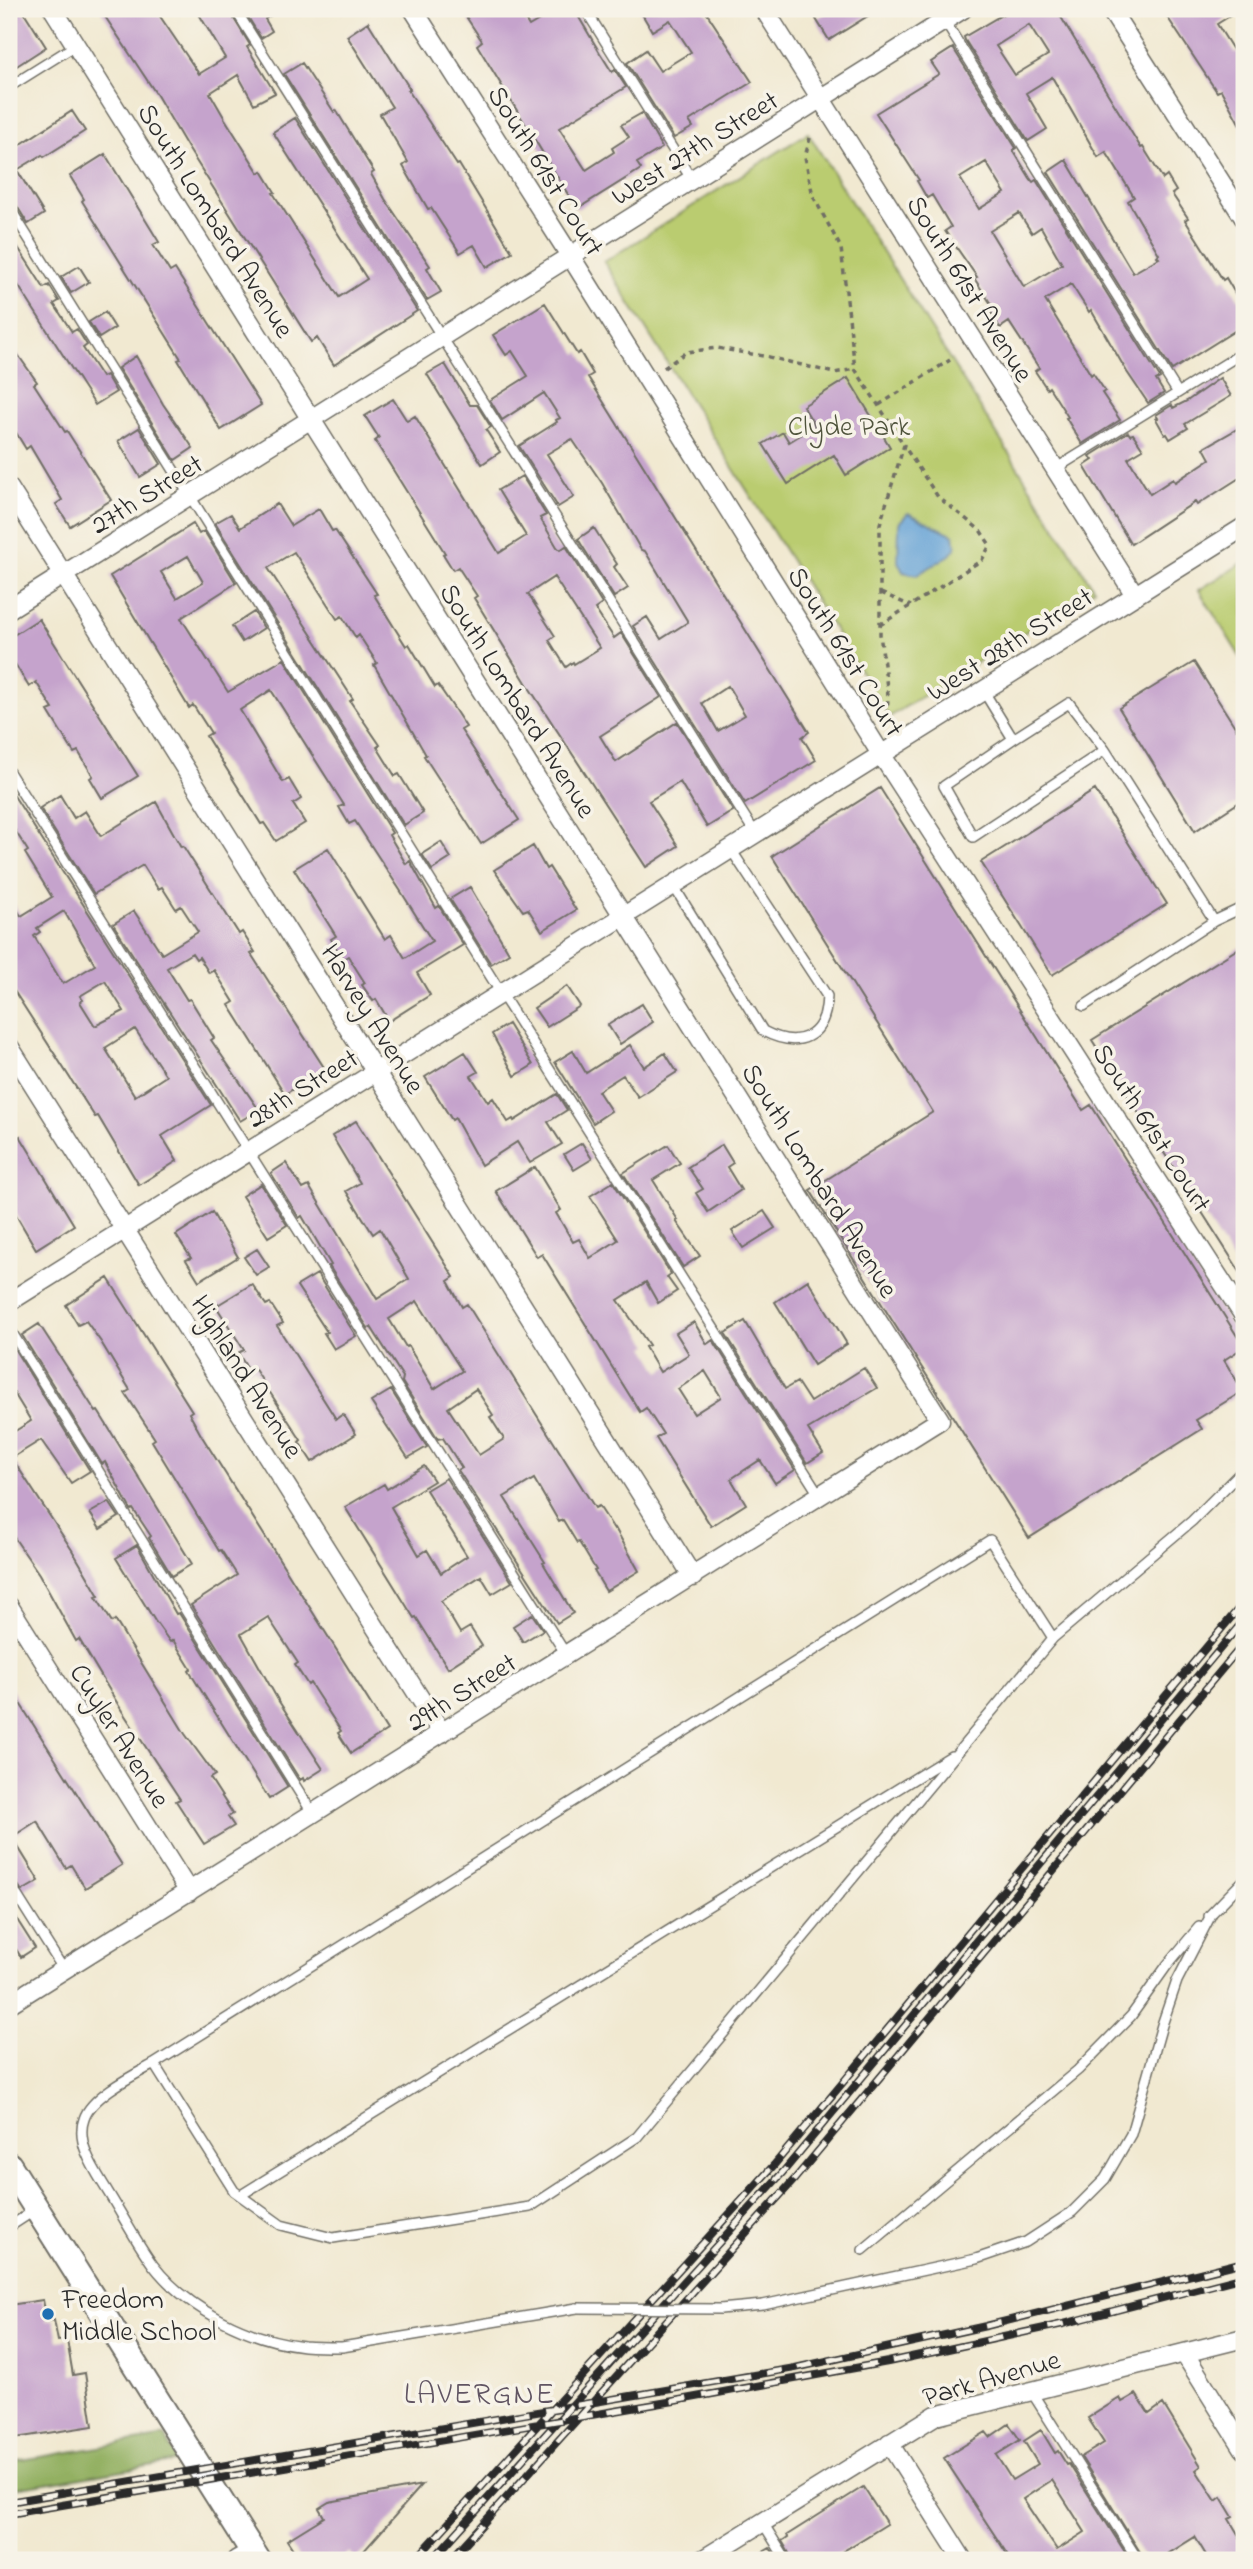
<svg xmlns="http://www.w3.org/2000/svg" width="1253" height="2569" font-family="'Indie Flower',sans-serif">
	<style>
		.green { fill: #bacc6f; stroke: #727c4d; stroke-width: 2 }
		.forest { fill: #93b062; stroke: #5f6e46; stroke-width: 2 }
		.water { fill: #64a1d5; stroke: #486680; stroke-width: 2 }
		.building { fill: #c5a3cc; fill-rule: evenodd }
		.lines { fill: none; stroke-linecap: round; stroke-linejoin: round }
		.lane-casing { stroke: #706e65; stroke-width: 12 }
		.street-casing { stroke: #706e65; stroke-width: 21 }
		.secondary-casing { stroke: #706e65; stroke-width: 28 }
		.path { stroke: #706e65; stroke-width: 3.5; stroke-dasharray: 5 5; stroke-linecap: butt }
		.lane { stroke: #fff; stroke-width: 9 }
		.street { stroke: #fff; stroke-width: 18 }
		.secondary { stroke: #fff; stroke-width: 24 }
		.rail-casing { stroke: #2b2b2b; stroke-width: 8 }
		.rail { stroke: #f7f3e8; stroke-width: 5; stroke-dasharray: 16; stroke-linecap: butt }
		.lane-bridge-casing { stroke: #706e65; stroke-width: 12; stroke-linecap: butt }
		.lane-bridge { stroke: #fff; stroke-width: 9 }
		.poi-dot { fill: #1f6fb2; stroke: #f7f3e8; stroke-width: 2.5 }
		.labels { text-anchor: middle; stroke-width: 7; stroke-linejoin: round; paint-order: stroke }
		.street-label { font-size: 28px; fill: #2b2b2b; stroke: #f7f3e8 }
		.park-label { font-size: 28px; fill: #4f533c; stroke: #f7f3e8 }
		.poi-label { font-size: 28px; fill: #2b2b2b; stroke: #f7f3e8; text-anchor: start }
		.neighbourhood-label { font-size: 30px; letter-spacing: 2px; fill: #615563; stroke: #f7f3e8 }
	</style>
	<rect width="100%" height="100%" fill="#f7f3e8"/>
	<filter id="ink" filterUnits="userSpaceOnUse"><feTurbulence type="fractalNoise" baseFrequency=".0143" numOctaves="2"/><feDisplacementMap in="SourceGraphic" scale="14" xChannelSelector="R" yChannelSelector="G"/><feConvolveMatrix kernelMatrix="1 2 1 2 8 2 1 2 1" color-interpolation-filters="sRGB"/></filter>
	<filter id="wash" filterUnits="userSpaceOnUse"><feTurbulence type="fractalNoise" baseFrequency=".00686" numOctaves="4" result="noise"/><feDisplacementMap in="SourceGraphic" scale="28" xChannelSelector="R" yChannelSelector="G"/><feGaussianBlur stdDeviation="1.57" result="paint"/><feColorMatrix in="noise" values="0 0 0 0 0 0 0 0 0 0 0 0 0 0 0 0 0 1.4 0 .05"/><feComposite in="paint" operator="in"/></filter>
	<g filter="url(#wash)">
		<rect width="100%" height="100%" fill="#f1e9d1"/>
		<path class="green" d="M808 133 1094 589 889 717 604 262Z
			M1244 562V663L1199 590Z"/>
		<path class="forest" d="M165 2436 178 2461 9 2489V2462Z"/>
		<path class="water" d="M908 513 954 535 956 547 950 555 917 575 903 572 898 562 899 523Z"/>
		<g id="blocks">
			<path class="building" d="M9 9H22L46 47 9 71Z
				M100 9H155L199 74 225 58 196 9H228L250 45 247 47 275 93 254 104 238 75 210 93 225 119 259 173 262 171 275 192 273 193 339 297 367 279 273 132 295 118 417 311 334 365 317 338 311 342 188 148 155 92Z
				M243 9H281L265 19 272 31 261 38Z
				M461 9H518L529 26 558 9H574L600 53 612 72 615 70 626 87 559 128 586 170 614 152 612 148 629 137 621 125 642 113 662 148 637 163 641 169 577 209 477 45 482 41Z
				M639 9H704L752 82 689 121 693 127 674 138 627 63 646 50 660 71 691 52 670 20 652 31Z
				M832 9H879L829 40 816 19Z
				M1012 9H1056L1141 148 1143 147 1163 179 1167 176 1176 191 1172 194 1188 218 1185 220 1223 280 1226 278 1239 300 1244 296V325L1172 370 1048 172 1066 160 1133 273 1159 258 1157 256 1159 254 1128 201 1134 197 1106 152 1098 157 1052 77 1026 93 1047 129 1028 141 965 40 964 37ZM1029 25 1048 55 1015 75 996 46Z
				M1162 9H1241L1217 24 1235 53 1244 48V132L1221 90 1217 92Z
				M368 22 410 89 408 90 457 165 459 164 512 252 487 267 474 245 460 253 431 208 428 209 403 166 408 162 380 114 392 107 347 36Z
				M953 48 1016 148 1013 150 1030 178 1033 182 1036 180 1160 378 1156 380 1164 393 1148 403 1127 372 1091 310 1089 312 1071 284 1045 300 1091 375 1093 373 1105 391 1102 393 1120 420 1082 444 1066 418 1068 417 1049 387 1047 389 1035 371 1039 368 1009 322 1000 328 989 309 993 307 974 278 977 277 945 231 951 227 932 195 927 198 917 181 919 180 876 113 939 74 931 62ZM986 162 1005 193 979 209 960 178ZM1019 213 1032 233 1041 227 1062 264 1024 287 990 231Z
				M302 63 334 112 336 110 374 172 371 174 385 199 430 266 427 268 441 292 427 300 284 74Z
				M72 111 85 131 44 157 42 155 17 170 44 214 28 224 15 203 9 200V152Z
				M105 154 159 242 153 245 170 272 175 269 261 405 221 430 178 360 181 359 82 201 84 199 70 176Z
				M9 220 16 231 10 235 30 266 44 288 49 285 59 301 54 304 72 332 77 329 87 345 83 348 102 377 106 375 116 392 95 405 9 271Z
				M79 266 89 282 71 293 61 277Z
				M545 303 577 354 580 352 593 374 588 377 809 732 802 737 816 760 745 804 633 626 647 617 661 639 688 622 645 551 641 550 602 483 572 439 547 454 574 497 558 507 519 446 557 422 556 420 560 418 544 393 502 420 490 400 528 376 512 351 506 355 493 335ZM728 686 745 715 718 731 702 703Z
				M105 312 115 328 99 338 89 322Z
				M9 342 37 382 34 384 65 432 67 431 111 500 70 526 56 504 62 500 30 446 26 449 9 421Z
				M136 356 163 404 193 448 175 460 118 368Z
				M445 364 470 405H477L491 427 486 430 500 452 482 464 427 374Z
				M848 378 890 447 846 475 834 455 788 484 763 444 783 432 789 442 815 426 803 406Z
				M1220 378 1231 396 1185 424 1188 428 1170 439 1167 434 1165 435 1156 419 1158 418 1156 415 1172 405 1173 408 1187 401Z
				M393 399 407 421 415 416 499 553 526 536 498 490 522 476 546 515 540 518 557 547 560 550 566 546 602 604 595 609 614 638 621 633 661 697 600 736 616 762 677 722 733 811 707 827 680 782 649 801 678 846 646 867 530 689 474 598 477 596 458 567 453 570 443 554 445 553 375 441 379 438 365 416ZM554 577 600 648 574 664 573 662 566 667 549 640 555 636 528 594Z
				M1244 425V475L1197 505 1195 502 1131 544 1084 466 1093 460 1090 456 1128 432 1130 435 1133 434 1143 449 1128 458 1150 494 1173 479 1175 482 1210 459 1204 448Z
				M139 428 161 464 140 477 118 441Z
				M277 504 291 526 319 509 332 531 335 530 377 594 374 595 406 646 409 644 435 687 438 685 453 707 466 727 461 730 519 820 481 844 424 756 426 755 374 665 377 663 359 635 356 638 342 616 337 619 294 552 268 568 353 699 350 701 380 745 377 747 395 776 399 774 423 813 404 825 215 523 231 514 240 528Z
				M193 524 199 534 204 531 236 583 181 618 214 670 228 692 284 659 392 833 389 835 406 864 410 861 436 908 439 906 463 945 417 973 430 995 389 1021 376 999 373 1001 362 985 365 983 348 956 343 959 331 939 336 936 294 869 328 848 385 939 391 935 405 958 432 941 400 890 355 821 349 824 339 807 344 805 271 690 240 710 283 782 289 779 301 799 293 804 305 823 276 841 264 823 261 824 206 736 211 733 193 705 189 708 110 576ZM188 556 203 582 177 598 161 572Z
				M594 528 617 564 614 567 628 588 614 597 578 539Z
				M254 612 264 628 242 642 232 626Z
				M39 619 138 776 102 798 90 778 93 776 78 751 74 753 48 711 53 709 36 682 29 687 9 654V638Z
				M1194 662 1244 741V799L1195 831 1119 708Z
				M9 788 211 1105 162 1136 177 1161 139 1185 98 1116 95 1117 9 983V896L21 916 52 897 25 853 28 851 9 821ZM64 911 95 965 63 984 34 936 40 932 37 928ZM105 981 124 1011 95 1026 80 1002 83 1000 80 996ZM135 1029 166 1076 135 1096 105 1048Z
				M880 788 1083 1110 1091 1105 1244 1347 1224 1360 1243 1391 1196 1420 1202 1429 1029 1538 810 1190 933 1112 772 856Z
				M1095 790 1167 904 1052 975 981 862Z
				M60 795 74 818 85 811 101 836 156 802 181 847 183 846 239 934 242 932 255 952 251 954 325 1069 285 1094 229 1005 234 1002 214 970 209 973 199 957 196 959 192 953 167 968 187 1000 190 999 214 1038 211 1040 259 1110 240 1121 113 924 134 911 162 954 198 932 181 906 176 909 162 887 158 889 143 865 94 894 40 808Z
				M441 842 451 858 432 870 422 854Z
				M533 846 546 869 549 867 576 910 542 931 528 909 523 911 494 870Z
				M470 887 509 953 491 964 450 899Z
				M1244 945V1278L1092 1040Z
				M567 986 580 1006 547 1027 534 1008Z
				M642 1004 653 1022 620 1044 608 1025Z
				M508 1024 533 1065 515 1076 492 1034Z
				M630 1045 644 1067 665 1053 677 1072 638 1097 623 1075 598 1091 611 1111 593 1123 555 1062 573 1051 586 1073Z
				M465 1052 478 1072 471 1076 488 1102 493 1098 508 1122 513 1119 514 1121 557 1094 567 1110 548 1122 562 1144 530 1163 517 1142 481 1165 455 1118 452 1120 425 1077Z
				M356 1121 454 1277 448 1281 462 1307 467 1304 595 1508 599 1506 614 1529 615 1528 639 1571 606 1591 594 1571 596 1570 579 1542 577 1543 563 1520 559 1522 534 1479 504 1497 545 1562 543 1563 573 1613 557 1623 458 1470 462 1468 443 1438 438 1439 402 1382 403 1377 371 1327 368 1328 329 1266 331 1265 302 1216 299 1218 271 1173 286 1163 303 1189 309 1186 377 1299 409 1279 380 1229 373 1234 346 1191 360 1183 332 1136ZM417 1301 462 1371 434 1389 408 1346 406 1347 389 1319ZM476 1389 493 1415 490 1417 504 1439 479 1455 448 1408Z
				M20 1136 74 1225 36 1249 9 1203V1143Z
				M582 1143 592 1159 574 1170 564 1154Z
				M668 1145 680 1163 653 1180 678 1220 676 1221 700 1256 683 1267 623 1173Z
				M722 1145 733 1163 727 1167 741 1190 708 1212 696 1193 703 1189 688 1167Z
				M535 1167 561 1210 556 1213 573 1242 579 1239 590 1258 618 1240 590 1196 613 1182 671 1274 667 1277 677 1291 658 1303 646 1282 618 1300 649 1345 645 1347 660 1372 689 1354 676 1333 694 1322 707 1344 713 1340 795 1470 775 1483 760 1460 731 1479 746 1504 711 1526 656 1438 663 1434 646 1408 640 1412 542 1254 537 1257 496 1191ZM705 1371 721 1397 694 1414 678 1389Z
				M261 1184 287 1225 268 1237 242 1196Z
				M764 1211 775 1228 743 1248 732 1231Z
				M212 1212 238 1257 199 1281 186 1260 191 1258 176 1235Z
				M257 1249 269 1267 256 1275 244 1257Z
				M317 1274 356 1336 334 1349 324 1333 327 1332 297 1286Z
				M108 1278 192 1411 189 1413 201 1435 387 1730 351 1753 338 1733 341 1731 310 1683 308 1685 295 1665 298 1663 268 1617 241 1634 278 1700 323 1769 304 1781 303 1778 300 1780 191 1605 237 1575 221 1550 219 1551 152 1441 155 1439 125 1393 130 1390 101 1342 86 1321 78 1325 66 1305Z
				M808 1280 847 1344 814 1365 775 1302Z
				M252 1284 266 1305 270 1303 283 1323 277 1326 336 1419 343 1414 356 1434 312 1462 299 1442 301 1440 254 1368 249 1371 238 1353 244 1350 216 1306Z
				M745 1321 785 1389 797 1382 810 1402 864 1368 877 1388 808 1429 823 1453 807 1463 725 1333Z
				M39 1324 96 1412 98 1411 108 1427 192 1564 172 1576 149 1538 151 1536 133 1509 131 1510 105 1462 102 1464 22 1335Z
				M10 1342 90 1471 71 1483 41 1440 12 1458 72 1550 99 1596 96 1597 112 1622 115 1620 185 1734 215 1775 210 1778 233 1814 228 1817 234 1826 204 1844 176 1801 180 1799 122 1711 79 1639 76 1641 39 1574 9 1530V1435L31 1421 9 1385Z
				M391 1390 427 1447 408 1458 371 1402Z
				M424 1466 434 1481 391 1507 419 1555 427 1550 441 1573 467 1556 426 1490 446 1478 512 1582 492 1594 481 1576 441 1601 460 1633 470 1627 482 1646 448 1668 416 1617 414 1618 345 1507 384 1484 387 1489Z
				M109 1502 119 1517 100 1529 90 1513Z
				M137 1545 176 1614 179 1613 288 1787 269 1799 189 1671 191 1669 173 1640 170 1642 155 1621 116 1558Z
				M532 1614 543 1630 523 1642 513 1626Z
				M9 1686 122 1865 85 1888 71 1865 66 1868 37 1821 12 1837 39 1881 22 1891 14 1879 9 1876Z
				M9 1907 35 1948 21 1957 9 1938Z
				M43 2300 47 2321 54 2320 58 2341 67 2340 73 2375 85 2373 93 2426 9 2439V2305Z
				M1136 2394 1149 2414 1163 2404 1201 2466 1196 2470 1216 2501 1221 2497 1233 2517 1229 2519 1244 2544V2560H1209L1195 2537 1158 2560H1145L1081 2457 1104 2443 1088 2418 1120 2398 1122 2402Z
				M1009 2424 1020 2440 996 2455 1012 2480 1038 2464 1024 2441 1041 2430 1055 2453 1058 2451 1067 2465 1069 2464 1130 2560H1011L944 2458 986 2432 990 2437ZM1052 2480 1085 2532 1057 2550 1023 2499Z
				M422 2485 356 2560 350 2552 338 2560H300L287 2540 324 2517 319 2508 329 2502Z
				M863 2487 887 2524 829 2560H793L782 2541 788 2537 787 2535Z
				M770 2548 778 2560H749Z"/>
		</g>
	</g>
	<g filter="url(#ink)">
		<use href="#blocks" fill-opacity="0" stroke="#706e65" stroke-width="2"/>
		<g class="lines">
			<defs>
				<path id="lane" d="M235 9 755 833
					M585 9 692 180
					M937 9 1178 393
					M9 87 76 45
					M9 207 501 993 820 1496
					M1055 469 1244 352
					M983 690 1013 739 944 786 973 837 1105 750
					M1013 739 1069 703 1105 750 1214 921 1084 1006
					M9 772 567 1656
					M673 885 763 1031C798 1049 826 1039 827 996L730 848
					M1214 921 1244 907
					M9 1328 313 1814
					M1053 1638 990 1540 154 2064 234 2191 281 2225 333 2238 530 2207 637 2137 1053 1638 1192 1521 1244 1469
					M9 1883 64 1970
					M1209 1916 1244 1880
					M154 2064C134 2075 91 2096 84 2119 75 2143 96 2172 108 2192 123 2216 136 2242 153 2265 187 2309 249 2340 304 2346 317 2347 329 2347 342 2347L577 2308
					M241 2195 951 1756
					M9 2227 35 2210
					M863 2250 1078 2070 1131 2016 1168 1964 1199 1927
					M720 2309 763 2305 976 2259 1026 2242 1072 2212 1105 2179 1131 2134 1162 2025 1177 1981 1212 1913
					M1031 2391 1138 2560
					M763 2523 786 2560"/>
				<path id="street" d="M413 9 571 257 881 754 1244 1316
					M764 9 1135 595
					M1110 9 1244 218
					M9 488 693 1577
					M9 609 963 9
					M9 1046 442 1733
					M9 1302 1244 527
					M9 1606 189 1892
					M9 2004 940 1420 53 9
					M1184 2353 1244 2449
					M889 2443 963 2560
					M236 2560 252 2551
					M702 2560 936 2415 1244 2338"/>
				<path id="secondary" d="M9 2165 258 2560"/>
			</defs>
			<use href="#lane" class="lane-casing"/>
			<use href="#street" class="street-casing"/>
			<use href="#secondary" class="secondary-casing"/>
			<path class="path" d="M810 138 805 157 813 196 841 248 855 369 904 445 880 524V634L888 695 887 722
				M664 368 686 352 717 348 769 357 834 373 855 369
				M879 405 950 360
				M881 593 911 606
				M880 625 982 560 990 545 980 530 938 497 904 446"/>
			<use href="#lane" class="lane"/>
			<use href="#street" class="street"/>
			<use href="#secondary" class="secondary"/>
			<defs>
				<path id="rail" d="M9 2502 795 2368 986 2326 1244 2262
					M9 2514 674 2401 888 2362 1063 2324 1244 2277
					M415 2560 774 2165 1244 1602
					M432 2560 783 2172 1244 1620
					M450 2560 793 2181 1244 1643"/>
			</defs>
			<use href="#rail" class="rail-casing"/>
			<use href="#rail" class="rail"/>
			<defs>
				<path id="lane-bridge" d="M577 2308 720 2309"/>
			</defs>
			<use href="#lane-bridge" class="lane-bridge-casing"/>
			<use href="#lane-bridge" class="lane-bridge"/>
		</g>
	</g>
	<circle class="poi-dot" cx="48" cy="2314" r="7"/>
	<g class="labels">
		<g class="street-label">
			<text transform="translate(694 147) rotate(-32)" y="10">West 27th Street</text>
			<text transform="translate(547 170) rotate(58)" y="10">South 61st Court</text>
			<text transform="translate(217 220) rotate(58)" y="10">South Lombard Avenue</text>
			<text transform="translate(971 288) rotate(58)" y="10">South 61st Avenue</text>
			<text transform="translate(146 493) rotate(-32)" y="10">27th Street</text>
			<text transform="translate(1009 643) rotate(-32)" y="10">West 28th Street</text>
			<text transform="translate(847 651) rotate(58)" y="10">South 61st Court</text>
			<text transform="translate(519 700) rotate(58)" y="10">South Lombard Avenue</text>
			<text transform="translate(374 1018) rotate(58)" y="10">Harvey Avenue</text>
			<text transform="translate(302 1087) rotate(-32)" y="10">28th Street</text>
			<text transform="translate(1153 1127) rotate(57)" y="10">South 61st Court</text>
			<text transform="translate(821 1180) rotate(58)" y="10">South Lombard Avenue</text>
			<text transform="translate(248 1376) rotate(58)" y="10">Highland Avenue</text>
			<text transform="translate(461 1691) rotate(-32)" y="10">29th Street</text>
			<text transform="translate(121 1735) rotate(58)" y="10">Cuyler Avenue</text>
			<text transform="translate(991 2377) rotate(-16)" y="10">Park Avenue</text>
		</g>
		<g class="park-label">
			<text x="849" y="435">Clyde Park</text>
		</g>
		<g class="poi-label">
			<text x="62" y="2308">Freedom<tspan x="62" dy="32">Middle School</tspan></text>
		</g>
		<g class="neighbourhood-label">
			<text x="480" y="2403">LAVERGNE</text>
		</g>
	</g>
	<rect width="1253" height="2569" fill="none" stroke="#f7f3e8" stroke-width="35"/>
</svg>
